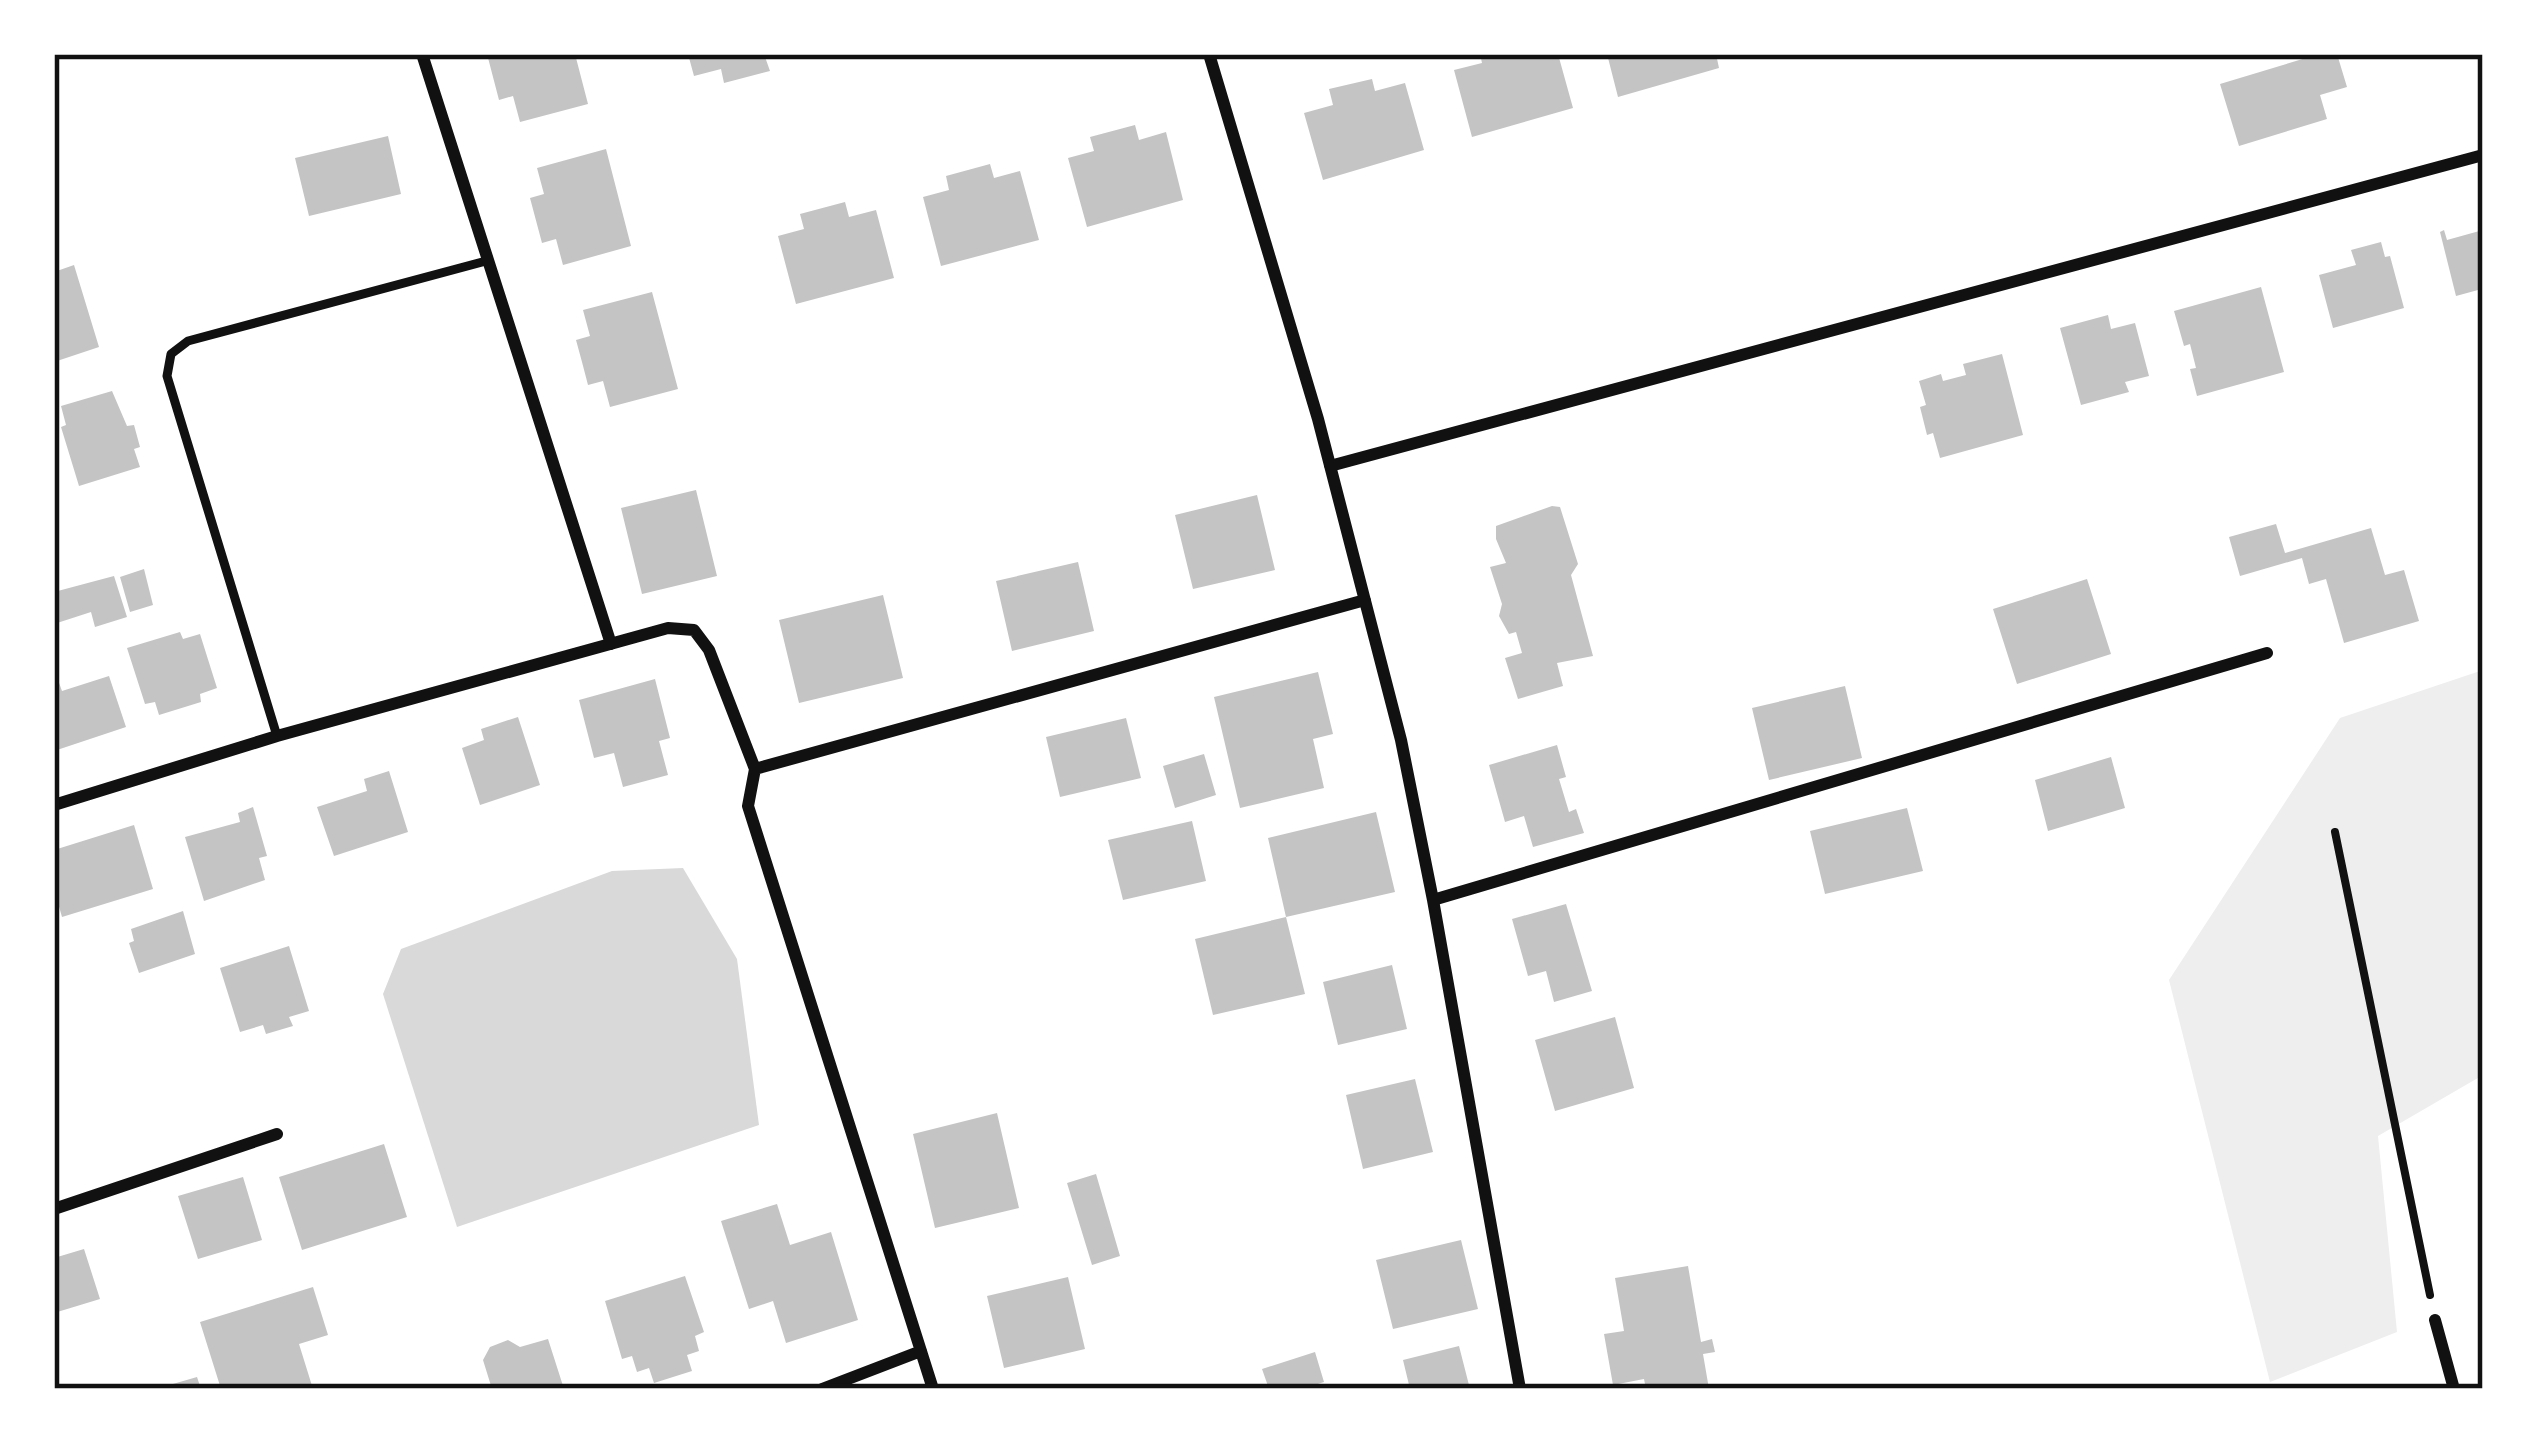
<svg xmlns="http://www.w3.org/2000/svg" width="2537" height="1443" font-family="'Titillium Web',sans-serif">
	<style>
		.green { fill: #eee }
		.water { fill: #d9d9d9 }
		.building { fill: #c4c4c4 }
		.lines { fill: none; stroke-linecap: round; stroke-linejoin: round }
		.path { stroke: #111; stroke-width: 8 }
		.service { stroke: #111; stroke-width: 9 }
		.minor { stroke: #111; stroke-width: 12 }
		.neatline { fill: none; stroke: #111; stroke-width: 4.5 }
	</style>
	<rect width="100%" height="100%" fill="#fff"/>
	<path class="green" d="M2483 670V1075L2378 1136 2397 1332 2270 1382 2169 980 2340 718Z"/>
	<path class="water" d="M683 868 737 959 759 1125 457 1227 383 994 401 949 612 871Z"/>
	<path class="building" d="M487 54H575L588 104 520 122 513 96 499 100Z
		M688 54H764L770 71 724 83 721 69 694 76Z
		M1480 54H1558L1573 108 1472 137 1454 70 1482 63Z
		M1607 54H1716L1719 68 1618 97Z
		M2319 54H2337L2347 87 2320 95 2327 119 2239 146 2220 84Z
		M1372 79 1375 91 1405 83 1424 150 1323 180 1304 113 1333 105 1329 89Z
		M1135 125 1139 140 1166 132 1183 200 1087 227 1068 158 1094 151 1090 137Z
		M388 136 401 194 309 216 295 158Z
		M606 149 631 246 563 265 556 239 542 243 530 198 544 194 537 168Z
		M990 164 994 178 1020 171 1039 240 941 266 923 197 949 190 946 176Z
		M845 202 849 217 876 210 894 278 796 304 778 236 804 229 800 214Z
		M2444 230 2447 240 2483 230V304L2478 290 2456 296 2440 232Z
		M2381 242 2385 257 2390 256 2404 308 2333 328 2319 275 2356 265 2351 250Z
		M74 265 99 347 54 362V272Z
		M2261 287 2284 372 2197 396 2190 369 2196 368 2190 344 2184 346 2174 311Z
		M652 292 678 389 610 407 603 381 588 385 582 362 576 340 590 336 583 310Z
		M2108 315 2111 329 2135 323 2149 376 2125 382 2129 392 2081 405 2060 328Z
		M2002 354 2023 435 1940 458 1933 433 1927 435 1920 407 1926 405 1919 381 1941 374 1943 381 1966 375 1963 364Z
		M112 391 127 426 134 425 140 447 134 449 140 467 79 486 61 427 66 425 61 406Z
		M696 490 717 576 642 594 621 508Z
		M1257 495 1275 570 1193 589 1175 515Z
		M1552 506 1560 507 1578 564 1571 575 1593 656 1557 663 1563 686 1518 699 1505 658 1522 653 1516 632 1509 634 1499 616 1502 604 1490 567 1506 563 1496 539V526Z
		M2276 524 2285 553 2371 528 2385 575 2404 570 2419 621 2344 643 2326 579 2309 584 2302 558 2240 576 2229 537Z
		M1078 562 1094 631 1012 651 996 581Z
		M144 569 153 605 130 612 120 577Z
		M114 576 127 617 95 627 91 612 54 624V592Z
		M2087 579 2111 654 2017 684 1993 609Z
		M883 595 903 678 799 703 779 620Z
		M180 632 183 639 200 634 217 688 200 694 201 702 159 715 155 702 145 704 127 648Z
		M1318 672 1333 734 1313 739 1324 788 1240 808 1214 697Z
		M109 676 126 727 54 751V682L58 680 62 691Z
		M655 679 670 738 659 741 668 775 623 787 614 753 594 758 579 700Z
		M1845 686 1862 758 1769 780 1752 708Z
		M518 717 540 785 480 805 462 748 484 740 481 729Z
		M1126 718 1141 778 1060 797 1046 737Z
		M1557 745 1566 777 1559 779 1569 812 1576 809 1584 833 1533 847 1524 816 1505 822 1489 765Z
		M1204 754 1216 795 1175 808 1163 766Z
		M2111 757 2125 808 2048 831 2035 780Z
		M389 771 408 832 334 856 317 807 367 791 364 779Z
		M253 807 267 856 259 858 265 880 204 901 185 837 240 822 238 813Z
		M1907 808 1923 871 1825 894 1810 831Z
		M1376 812 1395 892 1286 917 1305 994 1213 1015 1195 939 1286 917 1268 838Z
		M1192 821 1206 881 1123 900 1108 840Z
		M134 825 153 889 62 917 54 889V850Z
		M1566 904 1592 991 1554 1002 1546 971 1528 976 1512 919Z
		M183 911 195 954 139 973 129 943 134 941 131 929Z
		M289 946 309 1011 289 1017 293 1026 266 1034 263 1025 240 1032 220 968Z
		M1392 965 1407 1029 1338 1045 1323 982Z
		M1615 1017 1634 1088 1555 1111 1535 1040Z
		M1415 1079 1433 1152 1363 1169 1346 1095Z
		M997 1113 1019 1208 935 1228 913 1134Z
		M384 1144 407 1217 302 1250 279 1177Z
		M1096 1174 1120 1256 1092 1265 1067 1183Z
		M243 1177 262 1240 198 1259 178 1196Z
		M777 1204 790 1245 831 1232 858 1320 786 1343 773 1301 749 1309 721 1221Z
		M1461 1240 1478 1309 1393 1329 1376 1260Z
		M84 1249 100 1299 54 1313V1258Z
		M1688 1266 1701 1342 1712 1339 1715 1352 1703 1354 1709 1389H1646L1644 1379 1613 1385 1604 1334 1624 1331 1615 1278Z
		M685 1276 704 1332 695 1336 699 1351 687 1355 692 1371 654 1383 649 1368 637 1372 632 1356 622 1359 605 1301Z
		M1068 1277 1085 1349 1004 1368 987 1296Z
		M313 1287 328 1335 299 1344 313 1389H221L200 1322Z
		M548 1339 564 1389H492L483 1360 490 1347 508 1340 520 1347Z
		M1459 1346 1470 1389H1410L1403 1360Z
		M1315 1352 1324 1382 1302 1389H1269L1262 1369Z
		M197 1377 201 1389H159V1388Z"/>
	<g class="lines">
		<path class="path" d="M2335 832 2430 1295"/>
		<path class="service" d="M277 736 167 376 171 354 188 341 486 261"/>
		<path class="minor" d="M422 54 611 644
			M1209 54 1318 419 1401 740 1433 900 1520 1389
			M1330 466 2483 155
			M755 769 1365 600
			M54 805 277 736 668 628 694 630 709 650 755 769 748 806 933 1389
			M1433 900 2267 653
			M54 1209 277 1134
			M2435 1320 2454 1389
			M822 1389 921 1351"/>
	</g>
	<rect width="2537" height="1443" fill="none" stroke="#ffffff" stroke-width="114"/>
	<rect x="57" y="57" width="2423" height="1329" class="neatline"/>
</svg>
